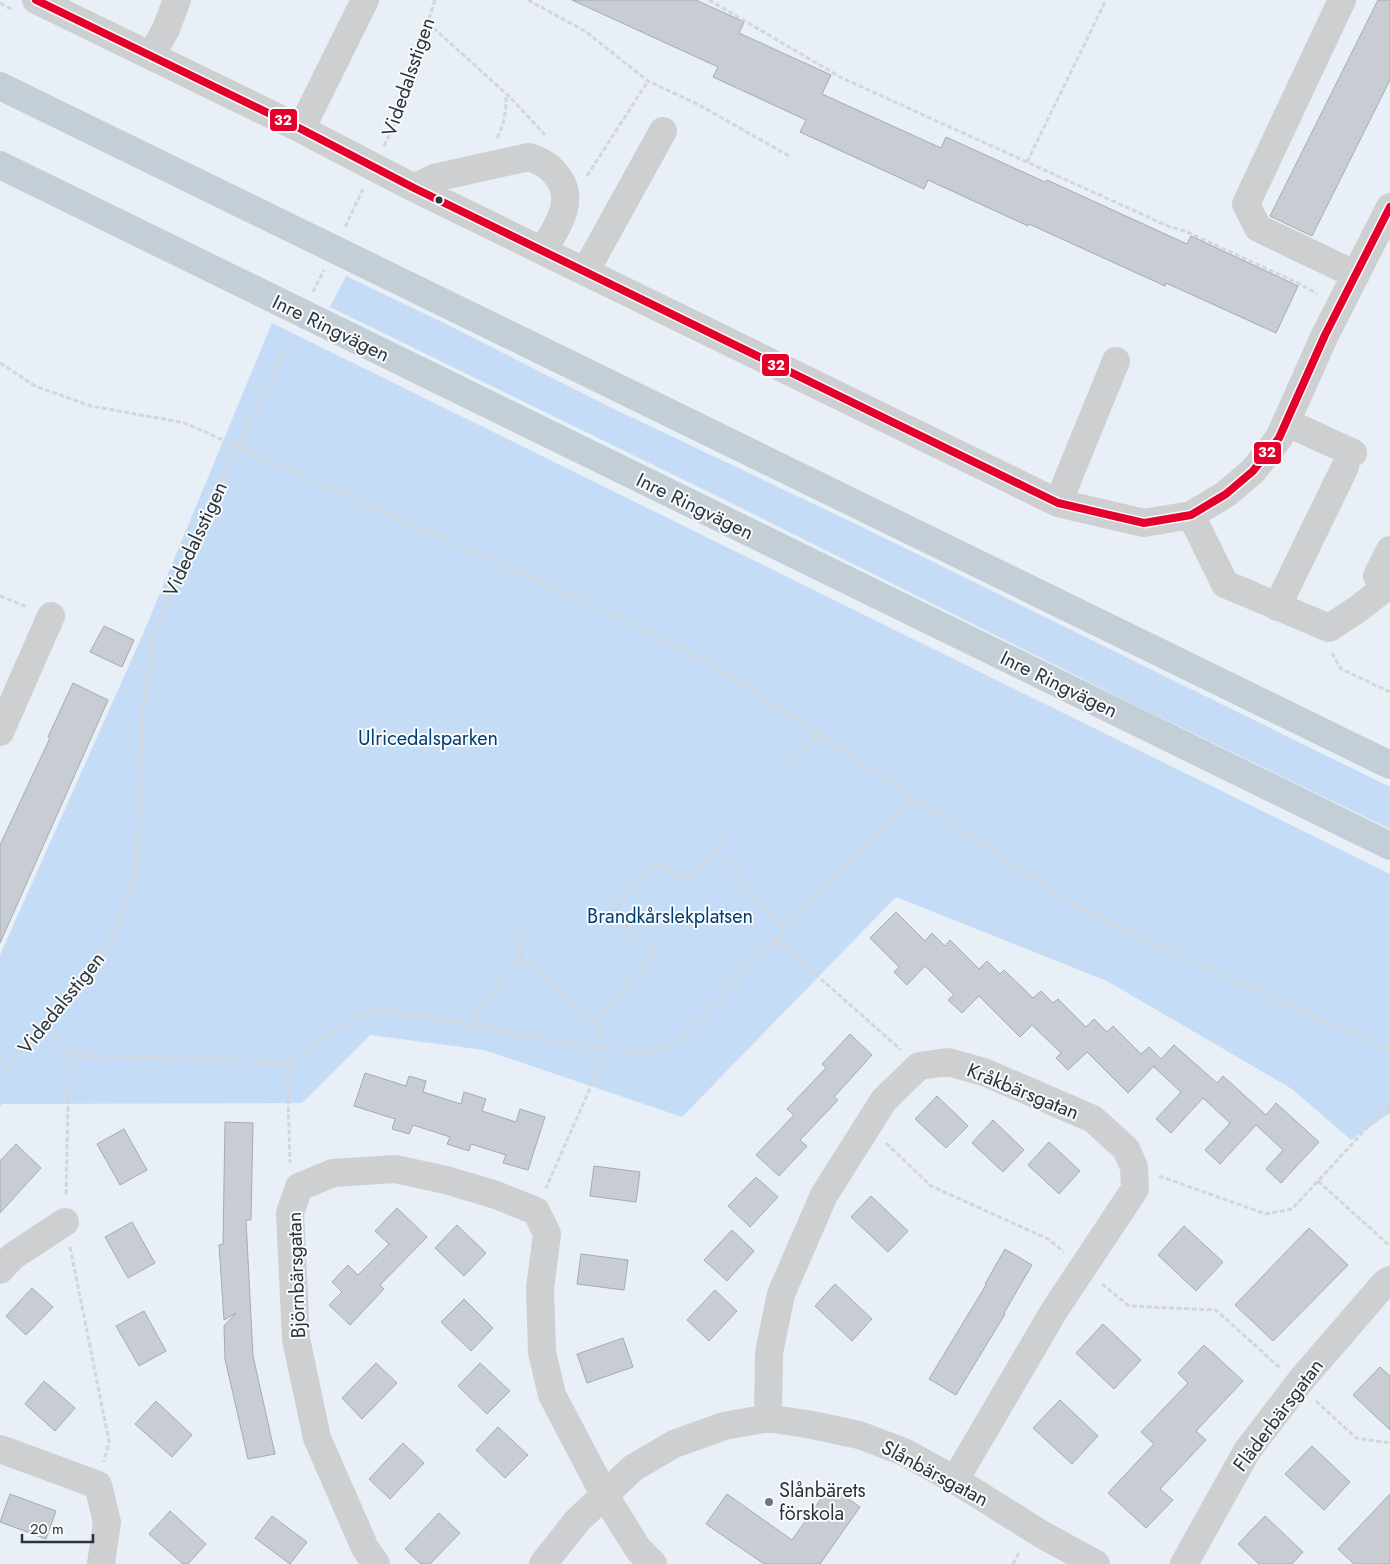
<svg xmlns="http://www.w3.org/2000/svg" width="1390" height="1564" font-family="Jost,sans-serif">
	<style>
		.green { fill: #c5dcf6 }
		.building { fill: #c8cdd4; stroke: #a6abb2 }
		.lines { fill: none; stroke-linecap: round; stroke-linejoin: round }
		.path { stroke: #d4d6d8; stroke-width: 3; stroke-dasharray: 5 2.5; stroke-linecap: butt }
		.minor { stroke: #cdcfd1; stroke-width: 28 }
		.highway { stroke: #c4ced7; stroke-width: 28 }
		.bus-1-casing { stroke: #f8fbfe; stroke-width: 11 }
		.bus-1 { stroke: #e4002b; stroke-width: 8 }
		.bus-dot { fill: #2e3338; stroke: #f8fbfe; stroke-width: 2 }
		.poi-dot { fill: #6f757b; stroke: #f8fbfe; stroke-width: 2 }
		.labels { text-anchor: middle; stroke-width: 4; stroke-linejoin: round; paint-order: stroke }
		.street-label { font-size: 20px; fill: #2e3338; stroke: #f8fbfe }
		.park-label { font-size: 20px; fill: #033c70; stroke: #f8fbfe }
		.poi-label { font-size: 20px; fill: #2e3338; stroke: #f8fbfe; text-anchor: start }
		.line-badge { stroke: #f8fbfe; stroke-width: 2 }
		.badge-label { font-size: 14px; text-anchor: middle; font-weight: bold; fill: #fff }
	</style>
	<rect width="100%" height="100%" fill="#e8eff7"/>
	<path class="green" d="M346 276 444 323 614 409 862 527 1390 787V829L1137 706 719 497 330 307Z
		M272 323 1390 874V1113L1351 1140 1292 1089 1107 981 896 897 682 1117 484 1050 370 1035 302 1103 2 1104 0 1106V955L143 634Z"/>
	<path class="building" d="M572 0H696L744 22 739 33 831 75 822 94 941 148 946 137 1045 182 1047 180 1187 244 1191 236 1298 286 1276 333 1166 283 1165 286 1029 224 1028 226 928 180 924 189 800 132 806 120 713 77 718 67Z
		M1378 0H1390V80L1312 236 1270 216Z
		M104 626 134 640 122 667 90 652Z
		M73 683 108 700 0 943V845L50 738 48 737Z
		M896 912 925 941 932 933 945 946 950 940 979 969 987 961 1000 974 1004 970 1033 998 1041 991 1053 1003 1058 999 1086 1027 1094 1019 1107 1032 1113 1026 1141 1054 1149 1047 1161 1059 1174 1045 1217 1083 1223 1076 1266 1115 1276 1103 1319 1142 1281 1183 1266 1169 1283 1150 1256 1125 1220 1164 1205 1150 1230 1123 1203 1098 1171 1133 1156 1119 1181 1092 1154 1067 1155 1065 1128 1093 1087 1052 1068 1070 1056 1058 1061 1053 1032 1025 1020 1037 979 996 962 1013 948 1000 954 995 925 966 907 985 894 972 899 967 870 938Z
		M850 1034 872 1055 834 1097 838 1100 800 1140 807 1146 779 1176 756 1155 794 1115 787 1109 826 1068 822 1064Z
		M365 1073 406 1086 409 1076 426 1081 423 1092 461 1104 464 1092 486 1099 482 1111 516 1122 520 1109 545 1117 528 1170 503 1163 506 1155 471 1144 469 1151 447 1144 450 1137 413 1125 409 1134 392 1129 395 1119 354 1106Z
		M937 1096 968 1126 946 1148 915 1119Z
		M993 1120 1024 1150 1003 1172 972 1143Z
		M225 1122 253 1123 251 1220H246L253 1356 275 1454 248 1459 225 1359 224 1326 236 1313 224 1320 219 1245 223 1244Z
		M124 1129 147 1170 120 1185 97 1144Z
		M1049 1142 1080 1171 1059 1194 1028 1165Z
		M16 1144 41 1168 0 1213V1161Z
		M594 1166 640 1172 636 1202 590 1196Z
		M756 1177 778 1197 750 1227 728 1206Z
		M871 1196 908 1231 888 1252 851 1217Z
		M397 1208 427 1237 380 1285 384 1289 350 1325 329 1305 342 1292 332 1282 348 1265 358 1275 389 1244 375 1231Z
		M132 1222 155 1263 128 1278 105 1237Z
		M457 1225 486 1253 464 1276 435 1248Z
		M1184 1226 1223 1262 1196 1291 1158 1255Z
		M1309 1228 1348 1265 1273 1341 1235 1305Z
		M732 1230 754 1251 727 1281 704 1260Z
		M1005 1249 1032 1265 1004 1313 1005 1314 956 1395 929 1379 986 1285 985 1284Z
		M581 1254 628 1260 624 1290 577 1284Z
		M835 1284 872 1319 852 1341 815 1306Z
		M32 1288 53 1307 26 1335 6 1316Z
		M715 1290 737 1311 709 1341 687 1320Z
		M464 1299 493 1328 471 1351 441 1322Z
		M144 1311 166 1351 139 1366 116 1326Z
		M1103 1324 1141 1360 1114 1389 1076 1353Z
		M623 1338 633 1367 587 1383 577 1354Z
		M1204 1345 1243 1381 1196 1431 1206 1440 1160 1489 1173 1500 1146 1528 1108 1493 1154 1444 1141 1432 1188 1383 1178 1373Z
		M376 1363 397 1383 362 1419 342 1398Z
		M480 1363 510 1391 487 1414 458 1386Z
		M1380 1367 1390 1376V1430L1353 1395Z
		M44 1381 75 1408 55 1431 25 1404Z
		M1060 1400 1098 1436 1072 1464 1033 1428Z
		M156 1401 192 1435 172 1457 135 1424Z
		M498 1427 528 1455 505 1478 476 1450Z
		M403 1443 424 1463 390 1499 369 1479Z
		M1312 1446 1350 1482 1324 1510 1285 1474Z
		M830 1486 860 1507 820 1564H764L706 1524 727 1494 792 1540Z
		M10 1494 56 1511 46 1539 0 1522Z
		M1390 1494V1564H1354L1338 1549Z
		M170 1511 206 1544 188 1564H183L149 1534Z
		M439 1513 460 1533 430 1564H421L405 1549Z
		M272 1516 307 1542 290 1564 255 1538Z
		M1265 1516 1303 1552 1292 1564H1259L1238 1544Z"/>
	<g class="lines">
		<path class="path" d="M528 0 585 31 648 81 699 105 791 157
			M709 0 842 78 1170 227 1185 231 1302 285 1317 294
			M0 3 13 10
			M428 23 511 98 545 135
			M497 138C505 123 506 110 506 94
			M384 146 398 117 435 0
			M1027 162 1106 0
			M587 176 648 81
			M345 227 363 189
			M313 292 324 270
			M0 363 35 386 91 406 185 423 617 616 715 667 819 733 913 798 1081 909 1259 992 1390 1049
			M0 596 27 607
			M1332 653 1341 669 1390 692
			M790 768 819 733
			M716 850 785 929
			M776 939 901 1050
			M521 957 520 941 525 928
			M593 1021 654 954 613 912 658 862 684 883 728 836
			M44 1026 69 1055 66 1197
			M474 1026 482 1005 521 957 593 1021 607 1050 546 1188
			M69 1055 287 1062 359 1014 381 1009 607 1050 652 1052 679 1040 913 798
			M287 1062 290 1163
			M0 1077 101 958 125 908 137 863 143 707 156 626 183 557 292 336
			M886 1143 931 1186 1048 1239 1064 1252
			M1159 1176 1266 1214 1292 1209 1390 1103
			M1318 1181 1390 1246
			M70 1247 109 1441 104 1462
			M1102 1284 1129 1306 1216 1310 1280 1368
			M1316 1401 1356 1438 1390 1443
			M1013 1564 1020 1551"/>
		<path class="minor" d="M36 0 301 129 414 188 1058 503 1144 523 1191 515 1226 494 1253 471 1279 438 1325 335 1390 207
			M1342 0 1246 204 1258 228 1356 275
			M151 56 166 29 177 0
			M301 129 365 0
			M414 188 434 178 529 157C543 162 552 167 560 180 575 203 555 230 543 251
			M585 272 663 131
			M1286 422 1353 453
			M1058 503 1116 361
			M1191 515 1225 584 1329 628 1358 609 1390 584
			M1389 583 1377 576 1390 550
			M1277 607 1345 467
			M0 732 51 616
			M0 1270 13 1256 65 1222
			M768 1418 769 1353 781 1294 824 1195 884 1100 919 1066 948 1062 984 1072 1093 1119 1126 1149 1134 1167 1135 1189 1054 1311 955 1480
			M0 1449 98 1485 107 1522 101 1564
			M376 1564 365 1548 317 1438 296 1339 290 1213 299 1187 333 1173 395 1169 446 1180 496 1195 536 1211 547 1234 540 1288 542 1352 552 1395 604 1494 638 1549 653 1564
			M543 1564 577 1521 633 1468 674 1444 724 1426 768 1418 812 1425 859 1435 904 1452 955 1480 1041 1534 1096 1564
			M1184 1564 1247 1451 1302 1379 1385 1283 1390 1280"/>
		<path class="highway" d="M0 86 1390 765
			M0 165 1390 846"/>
		<defs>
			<path id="bus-1" d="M36 0 301 129 414 188 1058 503 1144 523 1191 515 1226 494 1253 471 1279 438 1325 335 1390 207"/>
		</defs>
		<use href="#bus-1" class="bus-1-casing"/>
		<use href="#bus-1" class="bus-1"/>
	</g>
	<circle class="bus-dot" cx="439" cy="200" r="4.5"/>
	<circle class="poi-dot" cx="769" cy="1502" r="5"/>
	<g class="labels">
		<g class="street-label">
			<text transform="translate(408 77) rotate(-71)" y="7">Videdalsstigen</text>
			<text transform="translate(331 328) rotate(26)" y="7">Inre Ringvägen</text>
			<text transform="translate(695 506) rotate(26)" y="7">Inre Ringvägen</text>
			<text transform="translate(195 539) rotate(-65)" y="7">Videdalsstigen</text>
			<text transform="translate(1059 684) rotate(26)" y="7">Inre Ringvägen</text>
			<text transform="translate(61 1003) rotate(-51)" y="7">Videdalsstigen</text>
			<text transform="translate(1023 1091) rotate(22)" y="7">Kråkbärsgatan</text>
			<text transform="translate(296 1275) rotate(-92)" y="7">Björnbärsgatan</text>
			<text transform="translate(1278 1415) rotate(-53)" y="7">Fläderbärsgatan</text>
			<text transform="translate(935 1473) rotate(28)" y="7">Slånbärsgatan</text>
		</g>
		<g class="park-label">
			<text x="428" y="745">Ulricedalsparken</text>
			<text x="670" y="923">Brandkårslekplatsen</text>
		</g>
		<g class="poi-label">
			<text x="779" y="1497">Slånbärets<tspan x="779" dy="23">förskola</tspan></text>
		</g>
	</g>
	<g class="line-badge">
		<rect x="269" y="108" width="29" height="24" rx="5" fill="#e4002b"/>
		<rect x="761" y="353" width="29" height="24" rx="5" fill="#e4002b"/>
		<rect x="1253" y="441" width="29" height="24" rx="5" fill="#e4002b"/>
	</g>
	<g class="badge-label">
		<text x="283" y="125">32</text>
		<text x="776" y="370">32</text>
		<text x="1267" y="457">32</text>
	</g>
	<path d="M22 1534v8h71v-8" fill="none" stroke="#2e3338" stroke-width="2.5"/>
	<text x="30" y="1534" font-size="15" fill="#2e3338" stroke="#f8fbfe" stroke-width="4" paint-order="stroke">20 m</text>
</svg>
